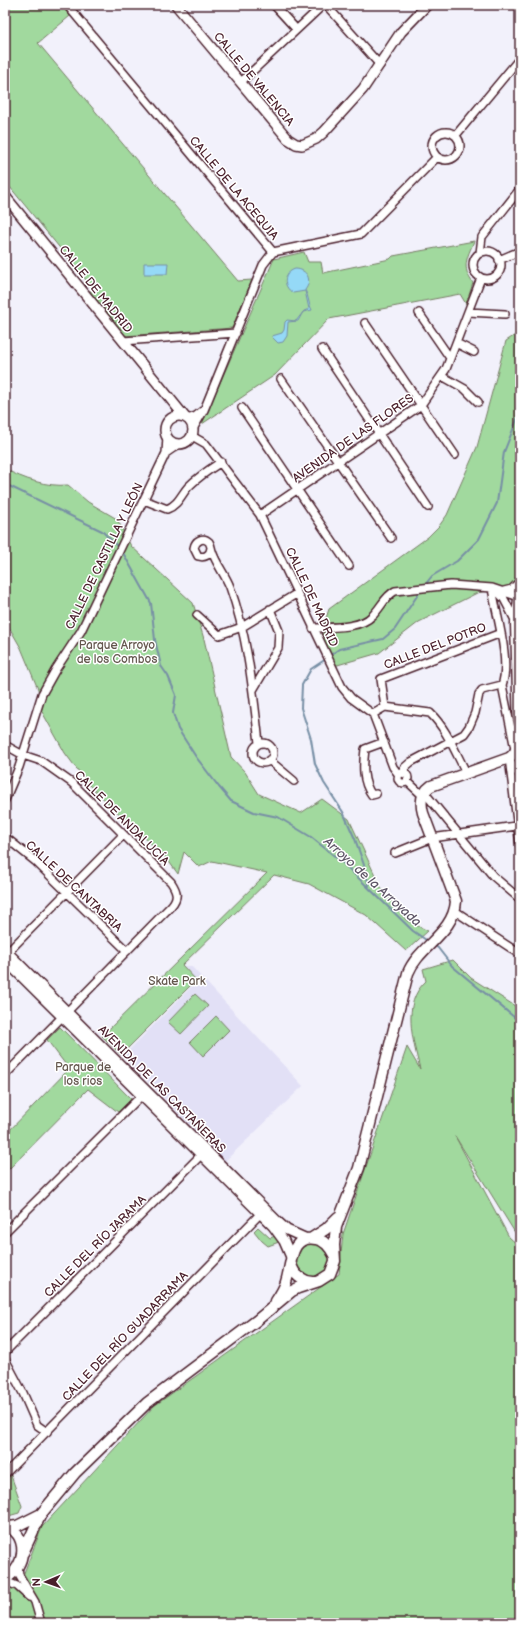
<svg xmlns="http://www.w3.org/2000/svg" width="525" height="1628" font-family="'Balsamiq Sans',sans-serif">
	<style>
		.built { fill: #e2e0f6 }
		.green { fill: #a1d99e; stroke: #767c64 }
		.water { fill: #95d9f7; stroke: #778fa5 }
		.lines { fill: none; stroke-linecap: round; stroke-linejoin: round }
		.stream { stroke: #778fa5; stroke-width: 2 }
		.street-casing { stroke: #4a1f2b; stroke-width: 10 }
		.secondary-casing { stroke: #4a1f2b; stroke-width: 12 }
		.primary-casing { stroke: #4a1f2b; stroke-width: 13 }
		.street { stroke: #fff; stroke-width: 7 }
		.secondary { stroke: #fff; stroke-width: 9 }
		.primary { stroke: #fff; stroke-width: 10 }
		.labels { text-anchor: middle; stroke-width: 3; stroke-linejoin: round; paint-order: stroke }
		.street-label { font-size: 12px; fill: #4a1f2b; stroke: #fff }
		.park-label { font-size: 12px; fill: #64574e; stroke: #fff }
		.water-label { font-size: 13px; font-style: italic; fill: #605768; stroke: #fff }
	</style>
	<rect width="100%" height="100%" fill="#f2f1fb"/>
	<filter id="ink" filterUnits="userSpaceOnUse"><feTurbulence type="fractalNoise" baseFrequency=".025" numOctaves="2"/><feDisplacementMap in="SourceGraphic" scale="8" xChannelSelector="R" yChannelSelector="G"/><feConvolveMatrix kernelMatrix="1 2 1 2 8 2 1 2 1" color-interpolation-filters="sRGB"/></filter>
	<g filter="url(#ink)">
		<path class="built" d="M183 966H191L303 1086 225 1161 123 1056 197 981Z"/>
		<path class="green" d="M5 5H61L70 16 38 43 238 281 252 280 232 328 124 336 89 291H95L5 181Z
			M474 241C467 258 461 267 473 283L466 304 460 294 329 319 275 375 202 424 274 259 304 252 308 262H321L323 273 390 259 393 256Z
			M520 332V567L513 586 477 593 419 622 379 653 334 666 322 635 325 621 329 609 428 537 439 526 447 515 477 447 506 341Z
			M5 469C23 479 47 487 68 485L88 502 117 519 131 546 193 603 204 639 231 757 245 772 259 794 301 813 322 799 349 819 381 888 406 920 428 931 406 951 366 915 309 884 274 875 182 965 196 980 121 1055 102 1036 267 873 212 861 199 867 184 852 178 874 167 859 88 784 65 753 41 710 38 689 21 648 5 620Z
			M453 960 471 978 515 1006 520 1012V1239L514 1231 455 1136 509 1237 520 1247V1623H5V1581L22 1578 42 1527 154 1406 339 1274 343 1234 407 1047 420 1069C413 1040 401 1004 426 981L423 969Z
			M195 994 208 1006 181 1034 168 1022Z
			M216 1016 229 1030 203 1056 190 1042Z
			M60 1027 131 1099 118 1112 88 1089 5 1173V1135L69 1069 47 1040Z
			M258 1227 270 1238 275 1236 279 1242 268 1246 262 1241 254 1231Z
			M294 1260a18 18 0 1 1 36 0a18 18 0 1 1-36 0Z
			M5 1459 22 1506 19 1513 5 1517Z"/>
		<path class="water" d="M144 263H168L167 274H144Z
			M295 269C307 269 313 280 305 290 309 296 308 304 312 310L303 312 298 321 288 322 287 336 283 342 278 343 272 337V336L282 333 284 330 285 322 287 320 296 321 304 311 309 309 305 291 293 293C282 286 283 273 295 269Z"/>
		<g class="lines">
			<path class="stream" d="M5 484 102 531 116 545
				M122 551 151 603 155 640 161 666 168 676 176 695 173 713 178 729 196 757 219 787 231 801 254 812 278 817 311 837 342 862 413 931 429 942
				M424 586 432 576 457 561 479 539 497 503 504 452 520 412
				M329 656 339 649 383 639 395 629 421 590
				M326 659 311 669 302 685 301 708 311 739 315 764 324 783 343 812 355 839 364 865 369 886
				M434 945 438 948 452 966 520 1022"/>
			<defs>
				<path id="street" d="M67 5 273 252
					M274 5 296 29
					M326 5 380 65
					M241 82 323 5
					M432 146a14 14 0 1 1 28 0a14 14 0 1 1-28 0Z
					M456 135 520 58
					M473 265a14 14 0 1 1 28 0a14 14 0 1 1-28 0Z
					M480 253 482 237 520 189
					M499 260 520 251
					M468 312 505 314
					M419 313 450 358
					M365 323 455 455
					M123 341 236 333
					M456 343 474 352
					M322 349 428 507
					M442 376 465 389 478 402
					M281 379 391 538
					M242 408 349 566
					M187 419 196 416 202 411
					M193 429 204 410 263 265 273 252 361 234 437 157
					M192 436 206 444 260 515 342 687 351 698 373 714 393 767 399 775
					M166 453 179 444
					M144 500 167 509C178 505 181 495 188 487 198 477 210 469 221 462
					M260 515 421 405 446 369 481 278
					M211 548C210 555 205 558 198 556L194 548C195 541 203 536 209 542 211 545 211 548 212 551 216 564 225 574 230 587 248 637 253 691 259 743
					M492 588C496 614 511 661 502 685L515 749
					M496 590 504 599 516 622
					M504 591 512 589 520 581
					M197 615 219 635 242 627 296 594
					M313 628C330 627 360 629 372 616 381 608 384 597 395 591L451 585 492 588 519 597
					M253 690 278 648 279 631 270 609
					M385 707 381 679 501 633
					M373 714 385 707 430 713C447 729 456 754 467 774
					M253 753a10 10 0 1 1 20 0a10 10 0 1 1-20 0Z
					M5 745 23 755 41 761 72 783 171 882C177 891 179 897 171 906L5 1075
					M509 758 520 845
					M269 760 294 781
					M511 761 516 771 520 773
					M398 778a5 5 0 1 1 10 0a5 5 0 1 1-10 0Z
					M405 774 404 768 411 762 464 734 469 727 475 713 479 694 482 690 502 685
					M407 781 422 795
					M424 792 493 876 520 899
					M376 794 372 795C362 782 363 765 365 749L384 742
					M5 800 19 767 42 694 56 669 81 631 166 453 167 437
					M5 837 35 861 127 951
					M395 853 432 838 516 826
					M455 911 520 954
					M8 952 123 835
					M5 1232 141 1096
					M5 1352 201 1155
					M5 1359 23 1393 37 1425 47 1432
					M5 1474 260 1214
					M18 1567 19 1575 35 1602 41 1623
					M5 1581 17 1586 29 1597"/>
				<path id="secondary" d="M176 5 288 139 296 144 302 145 316 139 324 132 363 89 401 32 427 5
					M5 196 185 417
					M165 430a14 14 0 1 1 28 0a14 14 0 1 1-28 0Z
					M5 950 278 1222 287 1230 307 1239
					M5 960 273 1226 284 1241 291 1257"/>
				<path id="primary" d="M312 1238 326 1229 338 1217
					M291 1264C294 1275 301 1281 313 1282
					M276 1301C280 1295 284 1289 286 1282 292 1265 289 1234 316 1239 325 1240 330 1247 334 1255
					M5 1525C30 1536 26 1567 5 1579
					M9 1527 17 1526 41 1514
					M23 1553 41 1514 75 1473 147 1403 256 1321 292 1291 298 1288 319 1281 330 1274 335 1261 334 1245 336 1227 359 1168 408 973C419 946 454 933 456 901L423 813C420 802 421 793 431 786L509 758C519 752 519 738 519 728L516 623 520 592"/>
			</defs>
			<use href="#street" class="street-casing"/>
			<use href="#secondary" class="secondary-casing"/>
			<use href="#primary" class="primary-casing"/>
			<use href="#street" class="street"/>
			<use href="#secondary" class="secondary"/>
			<use href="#primary" class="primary"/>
		</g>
	</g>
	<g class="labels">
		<g class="street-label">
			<text transform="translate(254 79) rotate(50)" y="4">CALLE DE VALENCIA</text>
			<text transform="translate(234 188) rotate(50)" y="4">CALLE DE LA ACEQUIA</text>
			<text transform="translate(96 289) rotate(51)" y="4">CALLE DE MADRID</text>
			<text transform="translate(353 438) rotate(-35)" y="4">AVENIDA DE LAS FLORES</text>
			<text transform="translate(104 556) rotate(-64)" y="4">CALLE DE CASTILLA Y LEÓN</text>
			<text transform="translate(312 597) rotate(65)" y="4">CALLE DE MADRID</text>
			<text transform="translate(435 646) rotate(-21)" y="4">CALLE DEL POTRO</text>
			<text transform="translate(122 818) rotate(45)" y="4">CALLE DE ANDALUCÍA</text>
			<text transform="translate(74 886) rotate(43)" y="4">CALLE DE CANTABRIA</text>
			<text transform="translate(162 1089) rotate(45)" y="4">AVENIDA DE LAS CASTAÑERAS</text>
			<text transform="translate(95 1246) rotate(-45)" y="4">CALLE DEL RÍO JARAMA</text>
			<text transform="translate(125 1336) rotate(-46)" y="4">CALLE DEL RÍO GUADARRAMA</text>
		</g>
		<g class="park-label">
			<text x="117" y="649">Parque Arroyo<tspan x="117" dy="14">de los Combos</tspan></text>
			<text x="177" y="985">Skate Park</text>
			<text x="83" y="1071">Parque de<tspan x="83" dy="14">los rios</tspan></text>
		</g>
		<g class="water-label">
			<text transform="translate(373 881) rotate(42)" y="5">Arroyo de la Arroyada</text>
		</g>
	</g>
	<rect width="525" height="1628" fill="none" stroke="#fff" stroke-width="20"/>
	<rect x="10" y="10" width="505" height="1608" fill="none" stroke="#4a1f2b" stroke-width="1.5" filter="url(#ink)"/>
	<g transform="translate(46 1582) rotate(268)" stroke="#ffffff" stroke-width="3" paint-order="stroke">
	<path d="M0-3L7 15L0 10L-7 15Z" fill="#4a1f2b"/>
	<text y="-6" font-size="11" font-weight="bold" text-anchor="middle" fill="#4a1f2b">N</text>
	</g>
</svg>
